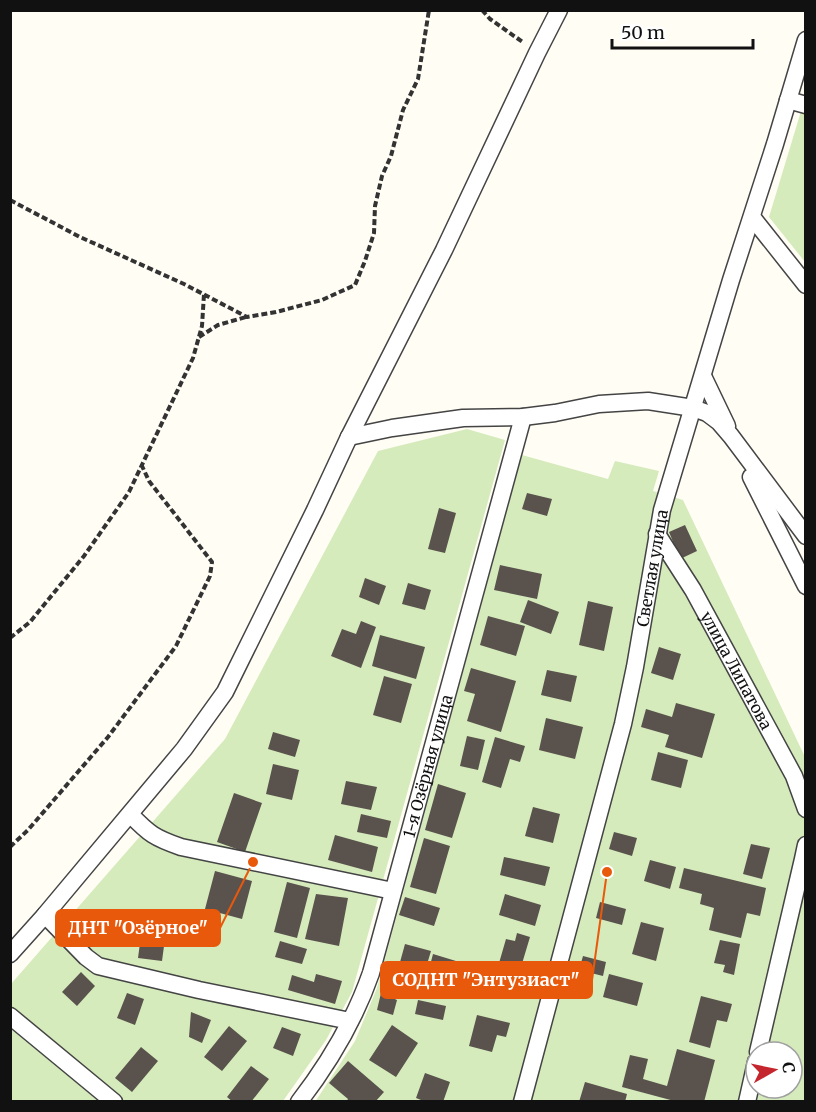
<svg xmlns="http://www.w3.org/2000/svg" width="816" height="1112" font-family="Merriweather,serif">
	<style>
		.grass { fill: #d5ebbc; fill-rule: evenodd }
		.building { fill: #5a524d }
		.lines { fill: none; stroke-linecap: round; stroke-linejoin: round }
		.street-casing { stroke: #444; stroke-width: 19 }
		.path { stroke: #333; stroke-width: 4; stroke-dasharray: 6 3; stroke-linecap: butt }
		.street { stroke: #fff; stroke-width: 16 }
		.labels { text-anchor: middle; stroke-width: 6; stroke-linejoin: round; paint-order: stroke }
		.street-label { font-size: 16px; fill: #111; stroke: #fff }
		.leader { fill: none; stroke: #e8590c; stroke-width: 2 }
		.callout-dot { fill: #e8590c; stroke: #fff; stroke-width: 2 }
		.callout { fill: #e8590c; stroke: #e8590c; stroke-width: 2 }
		.callout-label { font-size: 18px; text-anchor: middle; font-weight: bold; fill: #fff }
	</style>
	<rect width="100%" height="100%" fill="#fffdf4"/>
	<path class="grass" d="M805 98V262L769 217Z
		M467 429 505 440 352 992 326 1040 283 1101 11 1102V984L225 739 378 451Z
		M522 455 608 479 615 461 659 471 653 491 683 500 805 757V1101L315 1102 355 1041 377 988ZM756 1052H792V1088H756Z"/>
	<path class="building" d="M527 493 552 499 547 516 522 509Z
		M439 508 456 513 445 553 428 549Z
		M685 525 697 551 680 559 669 532Z
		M500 565 542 574 537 599 494 590Z
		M365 578 386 586 379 605 359 597Z
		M408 583 431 590 425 610 402 604Z
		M528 600 559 612 551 634 520 622Z
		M588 601 613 607 604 651 579 645Z
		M488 616 525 626 516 656 480 645Z
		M361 621 376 627 361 668 331 656 342 629 356 634Z
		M380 635 425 647 416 679 372 666Z
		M659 647 681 654 673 680 651 673Z
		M471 668 516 681 501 732 467 721 475 694 464 691Z
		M547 670 577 676 571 702 541 695Z
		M384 676 412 684 401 723 373 715Z
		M676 703 715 714 702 758 665 747 669 735 641 727 646 709 672 717Z
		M546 718 583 727 575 759 539 750Z
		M273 732 300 740 295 757 268 749Z
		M467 736 485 740 478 770 460 766Z
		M495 737 525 746 520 762 510 759 501 788 482 782Z
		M658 752 688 760 681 788 651 780Z
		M273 764 299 770 292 800 266 794Z
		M346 781 377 787 371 810 341 804Z
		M438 784 466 793 452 838 425 830Z
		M234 793 262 803 245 852 217 842Z
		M533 807 560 814 553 843 525 836Z
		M361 814 391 821 387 838 357 832Z
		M614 832 637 838 632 856 609 849Z
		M335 835 378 847 372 872 328 860Z
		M424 838 450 846 436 894 410 887Z
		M751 844 770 848 762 879 743 874Z
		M504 857 550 867 545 886 500 875Z
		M650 860 676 867 670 889 644 881Z
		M684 868 766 888 760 916 747 913 741 938 709 930 714 908 700 904 702 894 679 888Z
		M215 871 252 881 242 919 205 909Z
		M287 882 310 888 297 938 274 932Z
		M316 894 348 898 339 946 305 939Z
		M505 894 541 905 535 926 499 915Z
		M405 897 440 908 434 926 399 915Z
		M600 902 626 909 622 925 596 918Z
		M641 922 664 928 656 961 632 954Z
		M142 928 166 931 162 961 138 958Z
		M517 933 530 937 518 977 497 970 506 939 515 941Z
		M720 940 740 944 734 975 723 972 725 965 714 963Z
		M280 941 307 949 302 964 275 957Z
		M405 944 431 951 419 991 394 984Z
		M433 954 456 961 449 983 427 977Z
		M583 956 606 962 603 976 579 970Z
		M81 972 95 986 77 1006 62 992Z
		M316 974 342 981 335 1004 288 990 292 975 314 982Z
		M609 974 643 983 637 1006 603 997Z
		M127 993 144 999 135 1025 117 1018Z
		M381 993 397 1000 393 1015 377 1010Z
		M701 996 732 1004 727 1022 717 1020 710 1048 689 1042Z
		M418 1000 446 1006 443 1020 415 1014Z
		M191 1012 211 1020 202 1043 189 1037Z
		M477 1015 510 1023 506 1037 497 1035 492 1052 469 1046Z
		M392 1025 418 1043 396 1077 369 1060Z
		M229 1026 247 1041 222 1071 204 1057Z
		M282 1027 301 1034 293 1056 273 1048Z
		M141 1047 158 1061 132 1092 115 1078Z
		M677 1049 715 1060 704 1102H678L622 1087 630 1055 648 1059 643 1079 667 1086Z
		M348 1061 384 1092 375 1102H346L348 1099 329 1083Z
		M251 1066 269 1079 251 1102H233L227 1097Z
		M425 1073 450 1082 443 1102H426L416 1098Z
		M585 1082 627 1094 625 1102H579Z"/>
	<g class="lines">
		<defs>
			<g id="street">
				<path d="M788 100 806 105"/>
				<path d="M752 217 806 285"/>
				<path d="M703 376 727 426"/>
				<path d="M349 437 392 428 463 418 523 417 555 413 599 404 648 401 693 408 707 413 719 422 731 436 806 536"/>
				<path d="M751 477 806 586"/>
				<path id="s1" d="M657 534 693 590 794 776 806 809"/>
				<path d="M130 814C149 834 155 838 181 847L393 891"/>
				<path d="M45 915 86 957 98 966 199 990 350 1021"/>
				<path d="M10 954 45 915 184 749 225 692 315 510 349 437 444 250 537 53 559 10"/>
				<path d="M10 1016 114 1102"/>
				<path d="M758 1052 803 859 806 845"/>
				<path id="s2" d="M299 1102C329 1063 355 1019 371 973L523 417"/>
				<path id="s3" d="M522 1102 623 724 635 667 662 510 731 280 775 144 806 40"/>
				<path d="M747 1102 756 1062"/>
			</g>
		</defs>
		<use href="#street" class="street-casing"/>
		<path class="path" d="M482 10 490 19 524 43
			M10 200 80 237 184 284 247 317 276 312 322 300 355 285 365 261 374 233 375 206 382 176 391 156 403 110 418 79 429 10
			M199 337 218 325 246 317
			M10 638 30 622 84 556 129 492 193 358 202 326 204 294
			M10 847 28 830 108 737 176 646 210 576 212 562 149 481 142 466"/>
		<use href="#street" class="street"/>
	</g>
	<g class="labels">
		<g class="street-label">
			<text dy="6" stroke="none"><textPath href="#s3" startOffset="550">Светлая улица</textPath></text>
			<text dy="6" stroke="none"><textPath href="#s1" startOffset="158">улица Липатова</textPath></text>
			<text dy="6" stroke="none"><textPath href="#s2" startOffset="363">1-я Озёрная улица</textPath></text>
		</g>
	</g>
	<path class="leader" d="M253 862L220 928M607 872L592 980"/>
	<g class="callout-dot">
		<circle cx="253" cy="862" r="6"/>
		<circle cx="607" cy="872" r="6"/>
	</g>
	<g class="callout">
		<rect x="56" y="910" width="164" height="36" rx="6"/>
		<rect x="381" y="962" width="211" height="36" rx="6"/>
	</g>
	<g class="callout-label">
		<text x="138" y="934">ДНТ "Озёрное"</text>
		<text x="486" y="986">СОДНТ "Энтузиаст"</text>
	</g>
	<rect width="816" height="1112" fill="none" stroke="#111111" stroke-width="24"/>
	<g transform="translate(774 1070) rotate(81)"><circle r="28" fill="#ffffff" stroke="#a0a0a0" stroke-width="1.5"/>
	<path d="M0-4.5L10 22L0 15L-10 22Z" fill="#c5252d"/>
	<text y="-9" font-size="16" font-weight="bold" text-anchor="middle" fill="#111111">С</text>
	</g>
	<path d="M612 39v9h141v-9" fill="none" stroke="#111111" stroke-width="3"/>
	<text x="621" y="39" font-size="18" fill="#111111" stroke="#ffffff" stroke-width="4.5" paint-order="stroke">50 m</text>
</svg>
